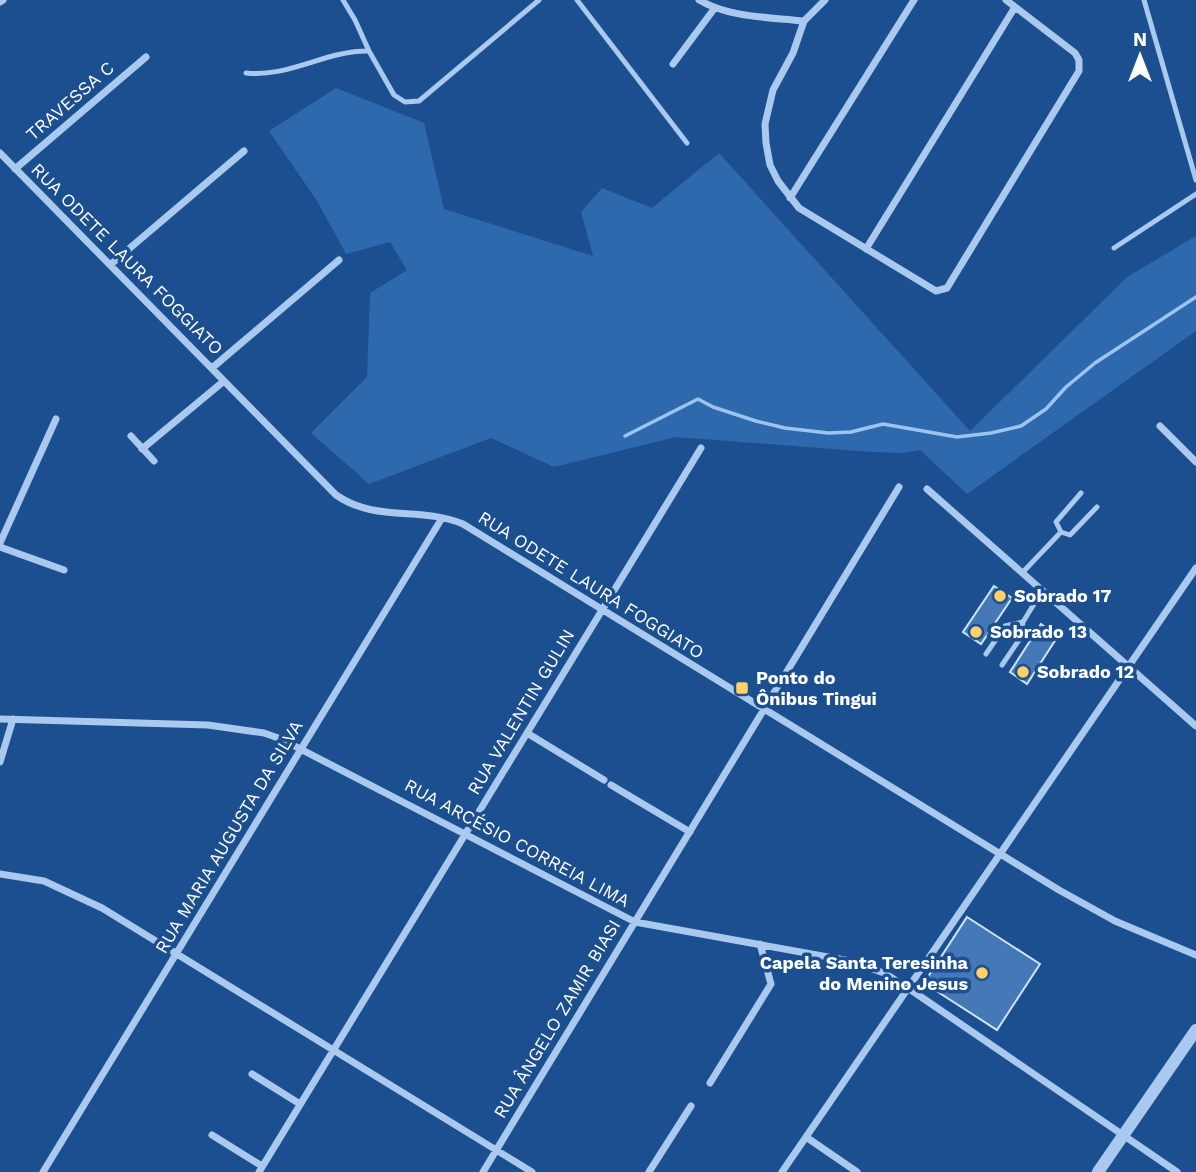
<svg xmlns="http://www.w3.org/2000/svg" width="1196" height="1172" font-family="'Work Sans',sans-serif">
	<style>
		.green { fill: #2e69ad }
		.lines { fill: none; stroke-linecap: round; stroke-linejoin: round }
		.stream { stroke: #9cc4f0; stroke-width: 3.5 }
		.building { fill: #4478b7; stroke: #cfe3fa; stroke-width: 2 }
		.service { stroke: #a9c9ee; stroke-width: 5 }
		.minor { stroke: #a9c9ee; stroke-width: 7 }
		.tertiary { stroke: #a9c9ee; stroke-width: 12 }
		.poi-dot { fill: #ffd166; stroke: #1b4f8f; stroke-width: 2.5 }
		.labels { text-anchor: middle; stroke-width: 7; stroke-linejoin: round; paint-order: stroke }
		.street-label { font-size: 18px; fill: #fff; stroke: #1b4f8f }
		.poi-label { font-size: 18px; font-weight: bold; fill: #fff; stroke: #1b4f8f; text-anchor: start }
	</style>
	<rect width="100%" height="100%" fill="#1b4f8f"/>
	<path class="green" d="M336 88 424 123 444 209 593 256 581 212 602 188 652 208 719 153 970 431 1127 277 1196 236V331L967 494 920 450 904 453 871 452 676 437 554 467 491 438 369 484 311 433 367 377 370 293 407 270 390 242 346 254 317 201 269 131Z"/>
	<g class="lines">
		<path class="stream" d="M625 436 698 399 713 407 756 421 785 428 828 433 851 432 883 424 957 437 991 433 1021 426 1046 409 1066 387 1095 363 1196 297"/>
	</g>
	<path class="building" d="M994 586 1012 598 981 644 963 632Z
		M1041 624 1058 636 1027 684 1010 672Z
		M967 917 1040 964 997 1030 924 983Z"/>
	<g class="lines">
		<path class="service" d="M343 0 355 20 369 51
			M577 0 687 143
			M1144 0 1196 180
			M246 73C288 78 327 50 369 51L394 95 405 102 419 101 539 0
			M1114 248 1196 194
			M1081 493 1056 522 1061 532 1070 535 1097 507
			M1022 573 1061 532
			M1023 622 1042 591
			M986 654 1005 626 1023 622 1021 637 1002 665"/>
		<path class="minor" d="M699 0C730 18 769 17 804 21
			M825 0 804 21 793 53 773 90 765 124 766 143 770 165 778 181 799 208 936 291 947 288 1079 71V60L1075 53 1006 0
			M0 2 3 0
			M673 64 714 9
			M0 153 336 495C377 523 420 506 463 524L1059 890 1115 921 1196 955
			M15 169 146 57
			M790 198 914 0
			M866 249 1015 7
			M110 265 244 151
			M212 368 339 260
			M1160 426 1196 462
			M131 436 154 461
			M142 449 224 381
			M927 489 1196 726
			M0 543 56 419
			M0 547 64 570
			M0 719 208 725 264 733 281 739 635 922 850 961 884 973 908 988 1177 1172
			M527 733 604 780
			M0 762 13 719
			M611 785 690 832
			M0 874 44 881 102 908 532 1172
			M252 1074 300 1104
			M710 1083 771 984 760 944
			M212 1135 262 1166
			M806 1137 857 1172
			M43 1172 442 518
			M259 1172 701 448
			M483 1172 899 487
			M649 1172 691 1106
			M782 1172 1196 568"/>
		<path class="tertiary" d="M1098 1172 1196 1030"/>
	</g>
	<g class="poi-dot">
		<circle cx="1000" cy="596" r="7"/>
		<circle cx="976" cy="632" r="7"/>
		<circle cx="1023" cy="672" r="7"/>
		<rect x="735" y="681" width="14" height="14" rx="3.5"/>
		<circle cx="982" cy="973" r="7"/>
	</g>
	<g class="labels">
		<g class="street-label">
			<text transform="translate(70 101) rotate(-41)" y="6">TRAVESSA C</text>
			<text transform="translate(127 259) rotate(45)" y="6">RUA ODETE LAURA FOGGIATO</text>
			<text transform="translate(591 585) rotate(32)" y="6">RUA ODETE LAURA FOGGIATO</text>
			<text transform="translate(521 712) rotate(-59)" y="6">RUA VALENTIN GULIN</text>
			<text transform="translate(229 837) rotate(-59)" y="6">RUA MARIA AUGUSTA DA SILVA</text>
			<text transform="translate(517 843) rotate(28)" y="6">RUA ARCÉSIO CORREIA LIMA</text>
			<text transform="translate(557 1019) rotate(-59)" y="6">RUA ÂNGELO ZAMIR BIASI</text>
		</g>
		<g class="poi-label">
			<text x="1014" y="602">Sobrado 17</text>
			<text x="990" y="638">Sobrado 13</text>
			<text x="1037" y="678">Sobrado 12</text>
			<text x="756" y="684">Ponto do<tspan x="756" dy="21">Ônibus Tingui</tspan></text>
			<text x="968" y="969" text-anchor="end">Capela Santa Teresinha<tspan x="968" dy="21">do Menino Jesus</tspan></text>
		</g>
	</g>
	<g transform="translate(1140 56)" stroke="#1b4f8f" stroke-width="5" paint-order="stroke">
	<path d="M0-5L12 26L0 18L-12 26Z" fill="#ffffff"/>
	<text y="-10" font-size="19" font-weight="bold" text-anchor="middle" fill="#ffffff">N</text>
	</g>
</svg>
